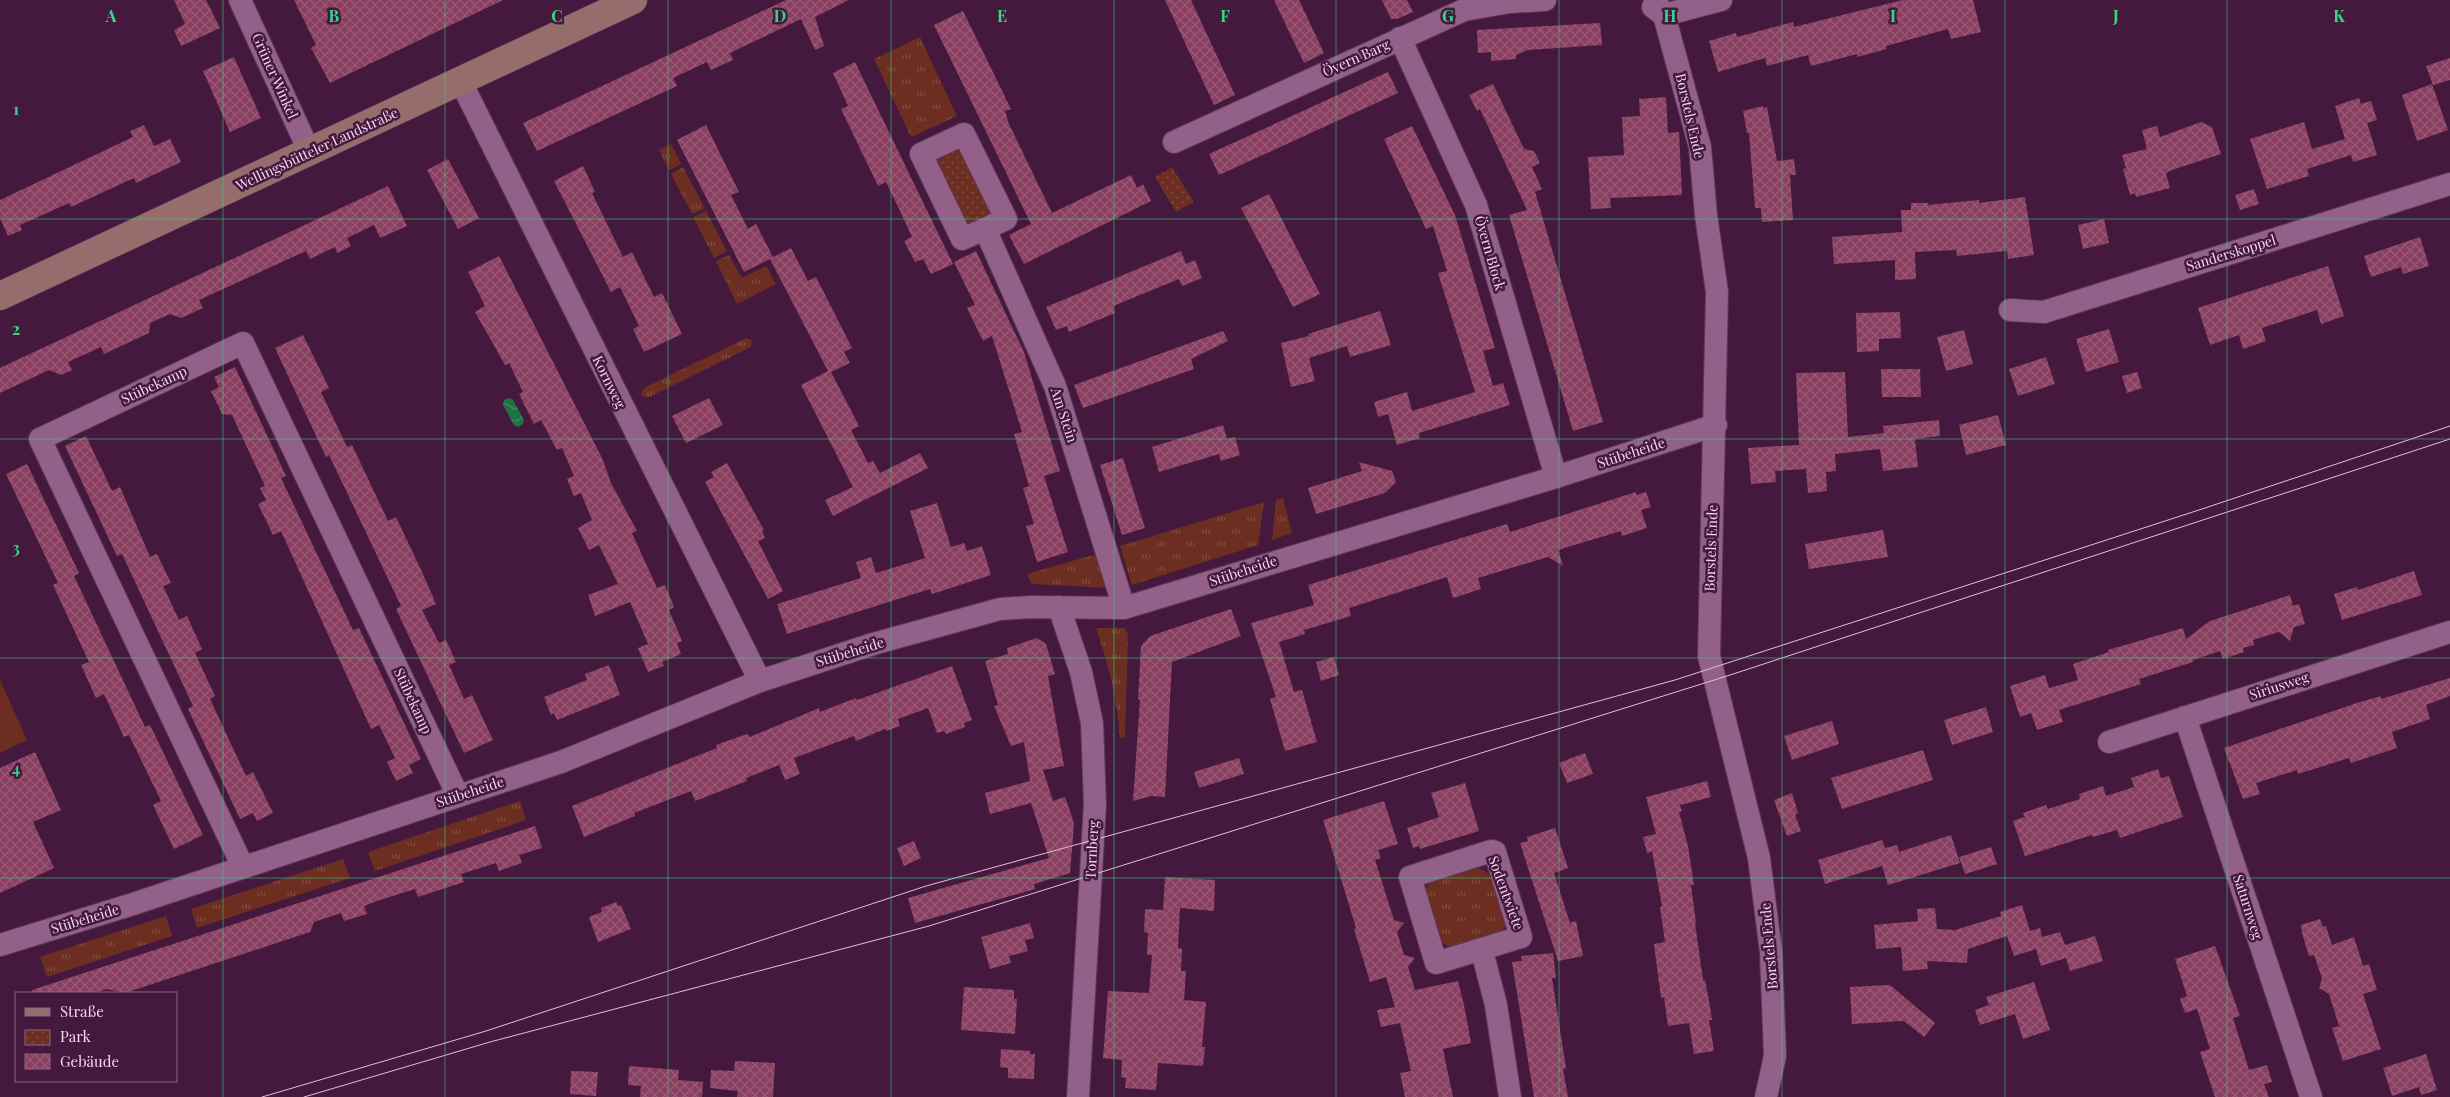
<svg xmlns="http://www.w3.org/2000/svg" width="2450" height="1097" font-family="'Playfair Display',serif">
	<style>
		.grass { fill: url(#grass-tufts) }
		.park { fill: url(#park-dots) }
		.pitch { fill: #6b2e20 }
		.water { fill: url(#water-waves) }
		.building { fill: url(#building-cross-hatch) }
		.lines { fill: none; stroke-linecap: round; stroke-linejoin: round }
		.street-casing { stroke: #5e3859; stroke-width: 24 }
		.secondary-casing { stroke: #5e3859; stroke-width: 29 }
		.street { stroke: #926088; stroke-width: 22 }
		.secondary { stroke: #966c6c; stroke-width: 28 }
		.tram { stroke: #dfc1d8; stroke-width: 1 }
		.grid { fill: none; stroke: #35d881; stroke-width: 1; stroke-opacity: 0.55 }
		.labels { text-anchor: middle; stroke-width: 5; stroke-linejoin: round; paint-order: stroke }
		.street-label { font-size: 14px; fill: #f5d8ee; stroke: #45193e }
		.grid-label { font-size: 16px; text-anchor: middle; font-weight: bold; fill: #35d881; stroke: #45193e; stroke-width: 5; stroke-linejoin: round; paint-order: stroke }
	</style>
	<defs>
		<pattern id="grass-tufts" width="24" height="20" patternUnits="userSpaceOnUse" patternTransform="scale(1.25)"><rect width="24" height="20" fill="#6b2e20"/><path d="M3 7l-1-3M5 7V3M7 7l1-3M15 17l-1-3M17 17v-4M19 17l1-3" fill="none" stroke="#814c41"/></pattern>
		<pattern id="park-dots" width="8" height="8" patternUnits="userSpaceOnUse" patternTransform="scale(1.25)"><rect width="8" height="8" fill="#6b2e20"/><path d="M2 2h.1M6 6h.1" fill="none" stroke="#814c41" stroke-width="1.8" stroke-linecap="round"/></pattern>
		<pattern id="water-waves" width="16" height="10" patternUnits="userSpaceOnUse" patternTransform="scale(1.25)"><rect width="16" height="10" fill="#1e7243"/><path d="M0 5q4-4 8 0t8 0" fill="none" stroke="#4a8c68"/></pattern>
		<pattern id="building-cross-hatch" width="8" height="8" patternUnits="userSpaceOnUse" patternTransform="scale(1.25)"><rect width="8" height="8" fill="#893f60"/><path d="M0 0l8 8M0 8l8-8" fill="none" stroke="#9a5a77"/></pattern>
	</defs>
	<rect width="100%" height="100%" fill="#45193e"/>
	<path class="grass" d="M920 37 957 116 911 137 874 59Z
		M671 144 681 164 669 170 659 150Z
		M683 167 705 208 692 214 671 174Z
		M706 211 727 251 714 258 693 217Z
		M729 255 742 278 766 266 776 284 737 304 716 261Z
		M746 338 752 340 751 347 647 398 641 395 644 388Z
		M1283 498 1292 533 1272 540 1276 500Z
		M1264 502 1258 545 1132 585 1120 546Z
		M1100 553 1110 588 1032 584 1027 574Z
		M1096 628H1125L1128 635 1125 737 1120 738C1117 698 1109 666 1096 628Z
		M520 801 526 820 375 871 368 852Z
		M343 859 350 878 197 928 191 909Z
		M1475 867C1498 872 1501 900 1508 920L1501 933 1451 948 1439 940 1425 890 1433 878Z
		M166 916 172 936 47 977 40 957Z"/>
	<path class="park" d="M963 145 992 216 966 226 934 164 936 157Z
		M1172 167 1194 202 1176 212 1155 177Z"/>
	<path class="pitch" d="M0 680 27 740 0 753Z"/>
	<path class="water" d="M509 398 513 400 524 420 523 424 518 427 514 425 503 405 504 400Z"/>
	<path class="building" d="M174 0H206L220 28 181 46 174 30 185 24Z
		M294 0H503L330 83 311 48 316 45Z
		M786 0H849L815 17 824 46 815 50 801 19 730 53 733 60 711 70 707 62 673 78 677 86 537 151 523 123Z
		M1165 0H1191L1235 95 1214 105Z
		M1274 0H1299L1324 53 1304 63Z
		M1382 0H1407L1413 12 1397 19H1391Z
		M1903 0H1973L1981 32 1951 39 1948 29 1886 46 1887 49 1857 57V54L1811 66 1808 55 1767 66 1765 58 1718 72 1709 41 1736 33 1737 37 1793 22 1794 27Z
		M963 11 1011 109 1005 111 1009 124 1052 213 1131 175 1137 188 1143 184 1151 201 1024 264 1009 235 1031 224 934 25Z
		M1600 23 1602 45 1528 50 1516 55V59L1491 61V52L1478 53 1477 30Z
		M234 57 261 118 230 132 203 71Z
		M2450 58V80L2433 85 2426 66Z
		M855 62 953 264 931 274 923 259 915 262 904 241 912 237 901 213 886 182 878 186 841 109 848 106 833 73Z
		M1388 72 1398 93 1219 175 1209 154Z
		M1493 84 1524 149 1534 151 1540 163 1532 167 1542 189 1535 192 1603 422 1573 431 1509 215 1527 210 1480 109 1477 111 1469 95Z
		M2432 84 2448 130 2417 141 2402 95Z
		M1666 97 1668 133 1679 132 1682 195 1610 198 1611 208 1591 209 1588 157 1624 155 1622 117 1640 116 1639 99Z
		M2359 98 2361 104 2371 101 2377 120 2367 123 2377 155 2353 162 2351 155 2307 169 2309 176 2267 189 2250 139 2304 122 2312 149 2345 139 2335 106Z
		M1763 106V108L1767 107 1777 161 1794 159 1796 175H1790L1793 220 1762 222 1761 208H1755L1749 133H1747L1743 111Z
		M2201 122 2212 127 2221 154 2169 171 2166 174 2170 188 2136 197 2135 193 2130 195 2123 169 2126 168 2122 155 2147 149 2142 130 2157 126 2160 137Z
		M144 125 154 146 170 139 181 162 136 183 134 178 71 207 69 203 20 225 22 230 8 236 0 218V200L133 137 130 131Z
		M706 125 739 192 731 195 748 229 756 224 773 257 791 248 808 281 816 277 852 348 844 352 850 363 831 372 859 426 851 430 868 463 873 461 880 473 920 453 928 468 833 516 825 500 853 487 801 385 828 371 770 259 744 272 677 140Z
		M1412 126 1455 215 1495 348 1483 351 1493 386 1503 383 1510 405 1419 433 1420 438 1397 445 1388 414 1378 417 1374 402 1407 392 1412 411 1475 392 1438 273 1447 271 1433 226 1426 229 1384 139Z
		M448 159 479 218 458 229 427 170Z
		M583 166 595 192 592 193 623 257 632 252 654 297 662 293 682 334 644 352 633 329 639 326 620 287 611 292 554 181Z
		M388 186 407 226 380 238 374 225 347 238 351 246 337 253 335 247 310 259 306 251 199 300 203 308 181 318 170 314 150 323 149 333 104 354 101 347 68 362 72 370 61 375 49 370 0 393V368Z
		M2254 189 2259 204 2240 210 2235 195Z
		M1269 194 1320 294 1293 307 1241 208Z
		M2025 197 2034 255 2008 259 2007 251 1957 256 1956 250 1915 252 1916 279 1895 280V260L1834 264 1832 237 1902 232 1901 210H1911V203H1928V205L1979 200V203Z
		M2104 219 2109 243 2083 249 2078 225Z
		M2420 237 2429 266 2403 274 2401 267 2371 277 2364 256Z
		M976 251 1024 352 1060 471 1044 476 1068 552 1037 562 1026 526 1034 524 1023 488 1029 486 1014 434 1022 432 992 336 983 341 967 308 975 305 954 262Z
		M1181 251 1186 264 1195 260 1202 278 1182 286 1179 279 1113 306 1115 313 1069 332 1067 326 1056 330 1046 307Z
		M499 256 602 458 611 483 637 531 632 533 657 588 665 585 674 607 669 610 682 641 677 643 681 654 662 662 664 666 648 672 638 648 648 644 630 602 595 616 588 595 618 584 599 545 589 550 578 528 592 520 581 493 574 496 573 494 567 479 574 476 562 448 557 450 541 420 534 424 519 394 523 392 509 363 505 365 475 312 485 306 468 272Z
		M2328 266 2344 316 2321 324 2317 310 2262 328 2266 341 2243 349 2239 335 2210 345 2198 308Z
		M1380 311 1391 345 1350 357 1347 346 1309 358 1315 381 1291 387 1281 343 1309 336 1308 334Z
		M1900 312 1901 338 1879 339V351L1857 352 1856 313Z
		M2109 329 2119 362 2086 372 2076 339Z
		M1964 330 1973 364 1946 371 1937 337Z
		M1223 331 1228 341 1191 359 1194 369 1083 408 1074 385Z
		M303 335 329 388 321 392 347 447 352 445 388 521 396 517 422 572 436 604 422 610 439 643 446 640 456 662 449 665 464 699 472 695 493 740 464 753 396 609 401 606 329 455 326 457 275 348Z
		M2046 357 2055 384 2018 396 2009 369Z
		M235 367 286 476 281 478 353 630 359 628 421 759 409 765 413 773 396 781 387 762 395 758 379 725 371 729 281 531 273 535 258 504 266 500 260 488 265 486 232 415 222 414 211 391 219 387 214 377Z
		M1881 369H1920L1921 397H1882Z
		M1845 372 1848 437 1884 433 1883 426 1939 420 1940 436 1915 439 1918 467 1883 471 1880 449 1835 454 1836 471 1826 472 1827 491 1808 493 1806 469 1775 471 1776 482 1751 484 1748 448 1799 445 1796 373Z
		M2137 372 2142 388 2127 393 2122 376Z
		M709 398 723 425 686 443 672 416Z
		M1998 415 2006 445 1966 455 1959 425Z
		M1223 425 1227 439 1235 437 1240 455 1221 461 1219 454 1159 472 1152 447Z
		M86 436 112 491 120 487 150 557 157 554 171 583 163 586 179 620 187 616 202 649 195 653 215 696 210 699 246 776 253 772 273 813 257 821 253 813 240 819 188 709 193 706 122 554 117 556 65 446Z
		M1123 458 1145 528 1122 535 1100 465Z
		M1359 462 1392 471 1396 482 1385 493 1316 514 1308 488 1362 471Z
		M727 463 764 530 762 531 765 538 758 541 783 591 768 599 705 482 714 477 711 472Z
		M27 464 79 573 74 576 145 727 150 725 203 835 174 849 153 805 161 801 129 735 124 737 104 694 96 698 81 665 89 662 53 585 58 583 6 474Z
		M1636 492V495L1646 492 1651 507 1641 510 1647 528 1622 536 1621 531 1558 550 1563 566 1548 557 1478 578 1481 589 1453 598 1447 577 1349 608 1351 616 1304 630 1305 634 1279 642 1294 692 1302 690 1317 742 1285 751 1270 699 1276 697 1251 623 1314 605 1308 585 1507 524 1510 532Z
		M937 503 951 547 964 543 967 551 982 546 991 575 932 594 930 589 787 634 777 604 861 578 856 562 871 557 876 573 925 558 910 511Z
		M1883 530 1888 557 1809 569 1805 544Z
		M2414 571 2422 595 2342 620 2334 594 2357 587 2358 590Z
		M2290 595 2293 606 2299 604 2305 624 2294 627 2290 641 2279 632 2253 640 2254 645 2243 648 2244 652 2223 659 2220 651 2193 660V662L2139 679 2141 684 2059 710 2063 722 2037 730 2031 713 2020 717 2010 686 2045 675 2049 688 2078 680 2073 664 2109 652 2108 650 2183 628 2186 639 2210 621Z
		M1231 609 1241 636 1172 662 1165 797 1151 796 1133 801 1140 700 1138 699 1141 646 1150 636Z
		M1037 638 1046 644 1055 674 1048 676 1064 766 1043 770 1053 801 1065 797 1071 814 1074 824 1070 873 1034 884 1035 889 915 923 908 898 1049 858 1031 803 990 814 985 793 1030 781 1024 742 1011 746 994 706 998 705 985 661 1008 654 1007 648Z
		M1334 657 1339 675 1321 681 1316 662Z
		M609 665 620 695 557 720 554 713 551 715 544 697 587 680 585 674Z
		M952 666 972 720 964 723 965 727 946 734 944 731 937 733 928 708 898 719 900 726 886 731 885 729 856 741 854 736 794 758 800 774 785 780 779 765 746 778 747 781 695 801 691 791 634 813 635 816 584 837 572 806 717 748 716 745 741 736 748 734 750 737 819 708 820 712 856 698 857 700Z
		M2450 678V696L2426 705 2430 719 2392 732 2397 748 2351 763 2349 758 2298 774 2297 770 2256 783 2260 794 2243 799 2224 748 2357 703 2381 696V699Z
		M1986 707 1993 732 1952 745 1944 720Z
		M1832 721 1839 744 1792 760 1784 736Z
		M1923 750 1933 780 1842 809 1831 778Z
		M35 752 61 810 33 822 54 868 0 893V768Z
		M1585 753 1593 774 1567 783 1559 763Z
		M1239 758 1244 774 1199 788 1194 772Z
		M2158 769 2161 778 2169 776 2183 817 2120 838 2117 830 2093 837 2092 835 2025 856 2013 821 2025 817 2023 813 2046 805 2048 809 2080 799 2079 794 2103 786 2106 796 2134 787 2131 778Z
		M1707 781 1711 797 1680 805 1682 811 1679 812 1688 846 1694 885H1691L1696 923H1695L1703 980H1705L1709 1001 1712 1020H1709L1714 1051 1694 1054 1689 1023 1668 1026 1664 997 1661 998 1654 944 1665 942 1660 907 1662 906 1652 851 1647 853 1643 837 1656 834 1646 797Z
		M1465 783 1479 831 1420 849 1419 846 1413 848 1407 828 1439 817 1431 793Z
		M1792 793 1798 813 1795 815 1801 831 1787 836 1774 800Z
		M1384 801 1398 844 1378 850 1381 858 1375 860 1394 920 1404 923 1397 932 1404 955 1415 958 1408 967 1415 990 1458 981 1464 1005 1471 1043 1443 1049 1453 1097H1405L1400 1073 1411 1071 1400 1023 1381 1027 1377 1010 1395 1007 1386 977 1370 982 1354 929 1356 928 1323 820Z
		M535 826 542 848 519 855 522 863 510 867 499 871 496 863 461 874 464 882 418 897 415 889 380 900 364 906 367 914 344 921 341 913 314 922 310 932 125 993 107 989 94 993H32V990Z
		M1555 828 1568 868 1554 873 1570 923 1576 921 1583 956 1558 961 1520 843 1528 841 1527 837Z
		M1951 835 1960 863 1888 885 1882 866 1825 884 1818 860 1882 840 1885 848 1897 845 1899 852Z
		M914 841 921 858 904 866 897 848Z
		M1991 847 1997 864 1965 874 1959 857Z
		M1165 877 1215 880 1214 911 1180 908 1178 948 1182 949 1181 971H1186L1184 1000 1206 1002 1202 1047H1205L1203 1066 1158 1063 1156 1090 1125 1088 1126 1078 1121 1077 1122 1060 1103 1058 1108 991 1149 993 1152 955H1147L1148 933 1144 932 1145 909 1163 910Z
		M616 902 618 906 621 905 631 929 598 942 589 917 602 912 601 908Z
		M2022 905 2030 931 2040 928 2042 937 2060 932 2065 945 2095 936 2103 961 2070 971 2066 958 2041 966 2036 949 2014 956 2007 936 1968 949 1967 963 1927 961 1928 969 1903 971 1901 947 1876 949 1874 925 1918 921 1917 909 1935 908 1937 929 1955 930 2001 916 2000 912Z
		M2320 919 2323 927 2326 926 2332 945 2354 937 2363 966 2369 964 2377 990 2363 994 2381 1049 2343 1061 2332 1028 2339 1026 2329 994 2319 988 2322 978 2314 955 2309 956 2302 933 2301 925Z
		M1030 923 1034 938 1025 940 1028 951 1009 956 1011 963 990 969 981 937Z
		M2215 946 2240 1016 2233 1018 2249 1070 2267 1065 2272 1082 2264 1084 2269 1097H2215L2200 1052 2210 1049 2197 1009 2185 1013 2180 999 2187 996 2175 959Z
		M1553 953 1556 978H1552L1566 1068 1563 1069 1568 1097H1534L1512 962 1522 961 1521 956Z
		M2034 982 2050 1030 2023 1039 2015 1014 1980 1025 1975 1010 1989 1005 1986 997Z
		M1890 985 1935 1023 1924 1037 1904 1021 1852 1024 1850 987Z
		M964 987 1014 990V999H1017L1015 1034 961 1030Z
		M1001 1049 1030 1051V1054H1035L1034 1079 1008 1078V1068L1000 1067Z
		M2426 1054 2437 1090 2421 1095 2419 1087 2392 1096 2383 1068Z
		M735 1061 775 1063 773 1097H737L738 1091 710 1088 711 1070 734 1071Z
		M629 1066 679 1070 678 1080 703 1082 702 1097H640L641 1086 628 1085Z
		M571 1071 598 1072 596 1096 570 1094Z"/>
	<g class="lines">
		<defs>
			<path id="street" d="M240 0 310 153
				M1655 0 1664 15 1700 147 1706 215 1717 292 1709 656 1759 858 1771 952 1775 1056 1766 1097
				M1653 7 1664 15 1721 0
				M1400 38 1476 205 1556 477
				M461 82 760 681
				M1174 142 1464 10 1510 2 1545 0
				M985 229 962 239 921 154 964 134 1006 219 985 229 1055 386 1124 608
				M2010 310 2044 312 2450 184
				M1059 607 1081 672 1092 723 1095 804 1078 1097
				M2185 717 2311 1097
				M2109 742 2450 632
				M1491 851 1495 852 1521 937 1436 963 1410 877Z
				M243 867 40 439 243 343 458 796
				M0 945 130 905 561 762 760 681 873 644 1000 609 1031 607 1124 608 1556 477 1716 425
				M1482 951 1496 1005 1510 1097"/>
			<path id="secondary" d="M0 296 633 0"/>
		</defs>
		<use href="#street" class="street-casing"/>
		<use href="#secondary" class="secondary-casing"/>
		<use href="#street" class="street"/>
		<use href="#secondary" class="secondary"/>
		<path class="tram" d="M262 1097 486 1031 926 886 1675 680 2202 509 2450 426
			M304 1097 490 1042 929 926 1727 676 2450 439"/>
	</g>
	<path class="grid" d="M223 0V1097M445 0V1097M668 0V1097M891 0V1097M1114 0V1097M1336 0V1097M1559 0V1097M1782 0V1097M2005 0V1097M2227 0V1097M0 219H2450M0 439H2450M0 658H2450M0 878H2450"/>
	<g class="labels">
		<g class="street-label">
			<text transform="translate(1356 58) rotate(-24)" y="5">Övern Barg</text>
			<text transform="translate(275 76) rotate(66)" y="5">Grüner Winkel</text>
			<text transform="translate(1690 116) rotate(77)" y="5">Borstels Ende</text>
			<text transform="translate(317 149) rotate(-25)" y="5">Wellingsbütteler Landstraße</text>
			<text transform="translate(1490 253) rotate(74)" y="5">Övern Block</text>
			<text transform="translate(2231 253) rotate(-17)" y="5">Sanderskoppel</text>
			<text transform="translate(609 382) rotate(64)" y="5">Kornweg</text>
			<text transform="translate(154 385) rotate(-25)" y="5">Stübekamp</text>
			<text transform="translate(1064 415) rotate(72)" y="5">Am Stein</text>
			<text transform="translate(1631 453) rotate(-18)" y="5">Stübeheide</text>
			<text transform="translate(1711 548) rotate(-88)" y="5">Borstels Ende</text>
			<text transform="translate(1243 571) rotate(-18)" y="5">Stübeheide</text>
			<text transform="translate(850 652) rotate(-17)" y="5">Stübeheide</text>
			<text transform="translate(2279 686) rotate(-18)" y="5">Siriusweg</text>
			<text transform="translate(413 701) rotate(65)" y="5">Stübekamp</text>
			<text transform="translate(470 792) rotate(-18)" y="5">Stübeheide</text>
			<text transform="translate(1092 850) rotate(-87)" y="5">Tornberg</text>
			<text transform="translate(1506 893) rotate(70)" y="5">Sodentwiete</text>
			<text transform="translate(2248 907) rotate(72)" y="5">Saturnweg</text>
			<text transform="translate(85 919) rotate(-17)" y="5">Stübeheide</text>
			<text transform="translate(1769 946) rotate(-95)" y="5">Borstels Ende</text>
		</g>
	</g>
	<g class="grid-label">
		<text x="111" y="22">A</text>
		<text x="334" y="22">B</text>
		<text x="557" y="22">C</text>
		<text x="780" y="22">D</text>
		<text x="1002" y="22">E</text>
		<text x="1225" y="22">F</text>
		<text x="1448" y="22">G</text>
		<text x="1670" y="22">H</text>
		<text x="1893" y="22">I</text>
		<text x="2116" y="22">J</text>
		<text x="2339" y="22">K</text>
		<text x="16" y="115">1</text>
		<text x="16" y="335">2</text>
		<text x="16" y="554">3</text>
		<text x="16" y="774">4</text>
	</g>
	<rect x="15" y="992" width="162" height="90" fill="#45193e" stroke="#8b6584"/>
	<rect x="25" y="1008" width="25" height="8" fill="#966c6c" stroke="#8b6584"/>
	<text x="60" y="1017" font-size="15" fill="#f5d8ee">Straße</text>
	<rect x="25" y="1030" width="25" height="15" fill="url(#park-dots)" stroke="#8b6584"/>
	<text x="60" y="1042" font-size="15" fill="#f5d8ee">Park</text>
	<rect x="25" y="1054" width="25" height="15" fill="url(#building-cross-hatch)" stroke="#8b6584"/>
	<text x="60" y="1067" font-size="15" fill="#f5d8ee">Gebäude</text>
</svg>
